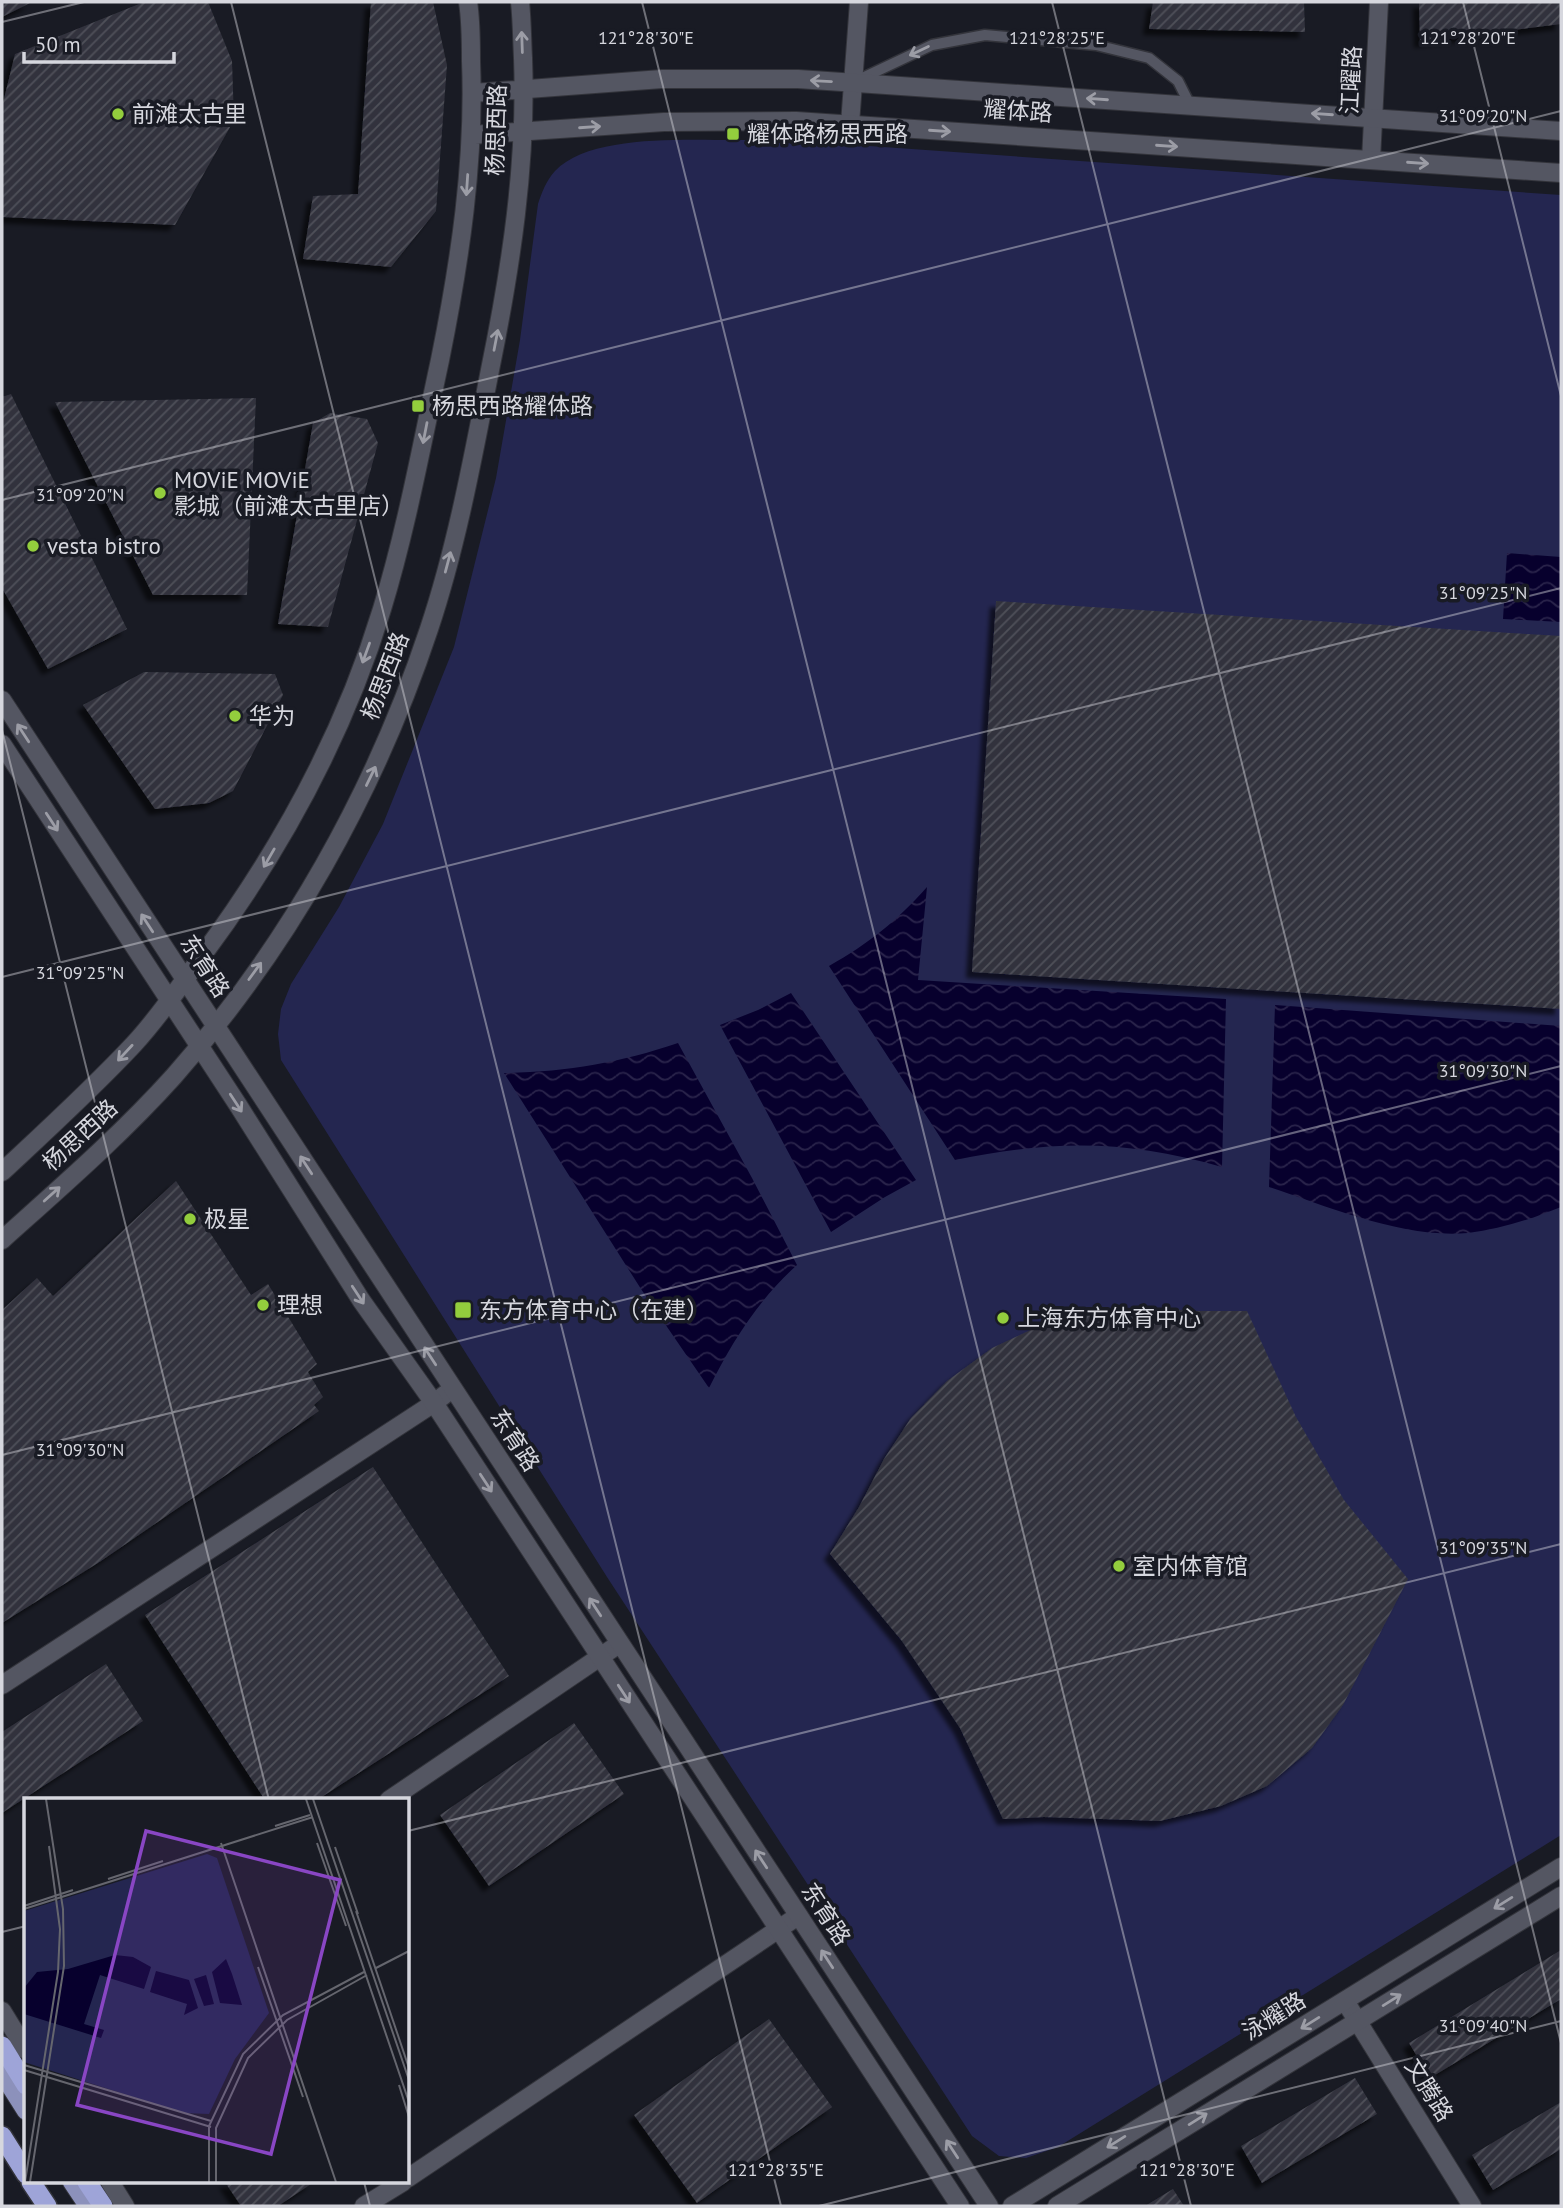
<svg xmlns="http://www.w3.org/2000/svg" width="1563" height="2208" font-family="'PT Sans','Noto Sans SC',sans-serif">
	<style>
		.green { fill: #242650 }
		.water { fill: url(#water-waves) }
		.building { fill: url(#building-hatch); filter: url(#shadow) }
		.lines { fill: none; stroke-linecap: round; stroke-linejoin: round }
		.service-casing { stroke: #33343b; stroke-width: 13 }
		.minor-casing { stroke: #33343b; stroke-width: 20 }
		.tertiary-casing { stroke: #33343b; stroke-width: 20 }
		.primary-casing { stroke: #33343b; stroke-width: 20 }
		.trunk-casing { stroke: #33343b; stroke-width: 22 }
		.service { stroke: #545662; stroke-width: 10 }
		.minor { stroke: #545662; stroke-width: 18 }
		.tertiary { stroke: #545662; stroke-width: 18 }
		.primary { stroke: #8c91bb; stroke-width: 18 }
		.trunk { stroke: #9ea4d8; stroke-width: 19 }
		.oneway { stroke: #9c9da6 }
		.ticks { fill: none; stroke: #d6d7de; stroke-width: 2; stroke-opacity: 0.45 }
		.poi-dot { fill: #93cd3d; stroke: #191b24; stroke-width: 2.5 }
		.labels { text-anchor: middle; stroke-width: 7; stroke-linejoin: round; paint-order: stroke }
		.street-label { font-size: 23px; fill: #d6d7de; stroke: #191b24 }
		.poi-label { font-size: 23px; fill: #d6d7de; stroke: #191b24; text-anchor: start }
		.inset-road { fill: none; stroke: #65666e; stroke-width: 2 }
		.view { fill: #8946c4; fill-opacity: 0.15; stroke: #8946c4; stroke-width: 3.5 }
		.inset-edge { fill: none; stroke: #d6d7de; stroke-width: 3.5 }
		.ticks-label { font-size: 18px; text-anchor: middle; fill: #d6d7de; stroke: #191b24; stroke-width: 7; stroke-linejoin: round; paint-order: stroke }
	</style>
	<defs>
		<pattern id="water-waves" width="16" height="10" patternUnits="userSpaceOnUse" patternTransform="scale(1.75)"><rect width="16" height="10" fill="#07002d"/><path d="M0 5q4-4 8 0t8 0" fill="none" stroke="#2a244b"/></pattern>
		<pattern id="building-hatch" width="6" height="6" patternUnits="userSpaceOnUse" patternTransform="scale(1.75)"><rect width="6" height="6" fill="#32333e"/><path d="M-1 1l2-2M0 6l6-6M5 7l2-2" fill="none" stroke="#4f5059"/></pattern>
		<filter id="shadow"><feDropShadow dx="-6" dy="6" stdDeviation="2" flood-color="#0009"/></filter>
	</defs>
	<rect width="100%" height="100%" fill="#191b24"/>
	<path class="green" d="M747 140 855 145 1561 195V1835L1058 2147 1026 2158 999 2156 972 2136 607 1577 281 1060 278 1034 281 1009 291 984 339 907 383 824 454 647 496 478 520 340 538 204C542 192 546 181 555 171 592 132 696 141 747 140Z"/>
	<path class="water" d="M1507 553 1561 557V622L1503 619Z
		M927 887 918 980 1226 999 1222 1167C1125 1139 1053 1140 955 1160L829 966C868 944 897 921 927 887Z
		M791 993 916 1180 885 1197 831 1232 720 1025 758 1010Z
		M1275 1005 1561 1026V1207C1532 1219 1500 1229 1468 1233 1404 1239 1329 1207 1269 1187Z
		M678 1043 752 1178 797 1265C758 1300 732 1342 709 1388L641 1289 504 1073C566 1072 619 1063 678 1043Z"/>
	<path class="building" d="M2 2H32L2 17Z
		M144 2H208L232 61 234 120 175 225 2 217V107L15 54Z
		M371 2H433L447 65 436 211 391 267 303 259 313 196 358 194Z
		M1153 2H1304L1305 32 1149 29Z
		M1419 2H1561V24L1420 42Z
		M11 394 127 629 48 669 2 588V397Z
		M256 398 247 595H153L55 402Z
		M330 413 367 419 378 443 328 627 278 624 313 423Z
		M996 601 1561 636V1009L972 972Z
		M144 672 275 674 283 695 233 791 209 803 155 809 83 705Z
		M176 1181 251 1295 268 1284 317 1364 308 1372 323 1397 314 1405 319 1411 101 1561 2 1623V1310L37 1278 53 1296Z
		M1141 1307 1195 1311H1247L1296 1417 1344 1500 1408 1579 1343 1705 1312 1748 1267 1786 1221 1806 1160 1821 1044 1817 1003 1819 960 1728 902 1641 830 1554 859 1507 884 1459 911 1418 947 1381 992 1348 1039 1326 1090 1311Z
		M373 1467 509 1676 317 1800H265L145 1615Z
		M106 1664 143 1721 2 1813V1732Z
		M574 1723 624 1794 489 1886 440 1815Z
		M1561 1950V1999L1430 2078 1409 2043Z
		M769 2019 832 2107 697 2203 634 2115Z
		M1355 2078 1377 2114 1262 2183 1241 2146Z
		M1561 2102V2149L1493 2190 1472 2155Z
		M225 2182H314L278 2206H241Z
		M1173 2189 1184 2206H1145Z"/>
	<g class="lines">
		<defs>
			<path id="service" d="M856 81 932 45 985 35 1096 45 1149 58 1178 81 1190 105"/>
			<path id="minor" d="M850 124 859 2
				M1371 160 1379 2
				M2 1685 434 1403 452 1389
				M389 1800 619 1644
				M1345 2001 1472 2206
				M2 2011 26 2050
				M408 2178 798 1916
				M110 2182 125 2206
				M364 2206 403 2182"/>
			<path id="tertiary" d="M473 93 662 79H798L1561 131
				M471 135 664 122 796 121 1561 173
				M2 700 989 2206
				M2 744 238 1105 361 1300 434 1403 960 2206
				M2 1172C47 1130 92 1089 134 1044 159 1017 180 986 202 956 280 851 344 734 382 609 407 527 422 443 440 360 460 261 475 161 471 61 471 41 471 21 468 2
				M2 1240C61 1187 121 1135 174 1076 288 947 375 792 429 629 457 545 473 457 490 370 511 267 527 163 523 58 522 39 522 20 520 2
				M1012 2206 1561 1867
				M1057 2206 1561 1896"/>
			<path id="primary" d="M2 2073 26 2111
				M72 2182 88 2206"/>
			<path id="trunk" d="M2 2046 26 2085
				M2 2136 26 2174
				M31 2182 47 2206
				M87 2182 103 2206"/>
		</defs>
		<use href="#service" class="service-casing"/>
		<use href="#minor" class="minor-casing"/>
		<use href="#tertiary" class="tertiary-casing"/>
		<use href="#primary" class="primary-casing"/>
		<use href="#trunk" class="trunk-casing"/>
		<use href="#service" class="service"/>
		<use href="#minor" class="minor"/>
		<use href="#tertiary" class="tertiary"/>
		<use href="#primary" class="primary"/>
		<use href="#trunk" class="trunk"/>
	</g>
	<defs><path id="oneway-shaft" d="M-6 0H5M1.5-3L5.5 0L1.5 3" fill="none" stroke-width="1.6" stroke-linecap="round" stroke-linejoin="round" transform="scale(1.75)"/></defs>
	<g class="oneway">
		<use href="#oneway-shaft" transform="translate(522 42) rotate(-92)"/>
		<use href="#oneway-shaft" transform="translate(919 51) rotate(154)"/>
		<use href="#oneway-shaft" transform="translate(821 81) rotate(-177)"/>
		<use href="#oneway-shaft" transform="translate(1097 99) rotate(-176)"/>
		<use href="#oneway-shaft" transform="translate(1322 114) rotate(-176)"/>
		<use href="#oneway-shaft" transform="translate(590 127) rotate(-4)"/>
		<use href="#oneway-shaft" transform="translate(940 131) rotate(4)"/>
		<use href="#oneway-shaft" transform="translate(1167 146) rotate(4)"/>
		<use href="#oneway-shaft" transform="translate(1418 163) rotate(4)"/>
		<use href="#oneway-shaft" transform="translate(467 185) rotate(94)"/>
		<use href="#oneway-shaft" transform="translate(496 340) rotate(-79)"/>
		<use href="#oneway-shaft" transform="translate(425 433) rotate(101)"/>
		<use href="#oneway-shaft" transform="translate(448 562) rotate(-75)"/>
		<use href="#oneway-shaft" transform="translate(366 653) rotate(110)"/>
		<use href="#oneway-shaft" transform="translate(23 733) rotate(-123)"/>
		<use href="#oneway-shaft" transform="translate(371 776) rotate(-64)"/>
		<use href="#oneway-shaft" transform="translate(52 822) rotate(57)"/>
		<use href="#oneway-shaft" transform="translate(269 858) rotate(120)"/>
		<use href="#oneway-shaft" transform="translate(147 923) rotate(-123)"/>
		<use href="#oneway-shaft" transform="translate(255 971) rotate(-54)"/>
		<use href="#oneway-shaft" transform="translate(125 1053) rotate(133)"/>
		<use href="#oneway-shaft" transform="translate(236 1103) rotate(57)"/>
		<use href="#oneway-shaft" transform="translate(306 1165) rotate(-123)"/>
		<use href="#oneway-shaft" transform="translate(52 1194) rotate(-42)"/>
		<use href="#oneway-shaft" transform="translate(358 1295) rotate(57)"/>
		<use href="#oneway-shaft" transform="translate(430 1356) rotate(-123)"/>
		<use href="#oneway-shaft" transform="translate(486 1483) rotate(57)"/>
		<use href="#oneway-shaft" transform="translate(595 1607) rotate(-123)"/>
		<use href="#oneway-shaft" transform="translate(624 1694) rotate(57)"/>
		<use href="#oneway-shaft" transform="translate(761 1859) rotate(-123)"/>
		<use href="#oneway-shaft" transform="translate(1503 1903) rotate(148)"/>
		<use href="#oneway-shaft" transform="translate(827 1959) rotate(-123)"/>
		<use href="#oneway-shaft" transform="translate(1392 2000) rotate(-32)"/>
		<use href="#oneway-shaft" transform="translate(1310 2023) rotate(148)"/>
		<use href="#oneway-shaft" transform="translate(1198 2119) rotate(-32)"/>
		<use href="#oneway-shaft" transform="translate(1116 2142) rotate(148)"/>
		<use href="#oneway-shaft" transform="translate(952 2149) rotate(-123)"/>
	</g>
	<path class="ticks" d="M231 2 781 2206M642 2 1191 2206M1052 2 1561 2043M1463 2 1561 396M2 22 84 2M2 500 1561 111M2 730 269 1800M2 977 1561 588M2 1455 1561 1066M408 1831 1561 1544M2 1932 26 1926M364 2182 370 2206M819 2206 1561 2021"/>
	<g class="poi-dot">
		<circle cx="118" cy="114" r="7"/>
		<rect x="726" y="127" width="14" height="14" rx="3.5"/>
		<rect x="411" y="399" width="14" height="14" rx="3.5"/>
		<circle cx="160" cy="493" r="7"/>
		<circle cx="33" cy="546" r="7"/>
		<circle cx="235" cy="716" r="7"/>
		<circle cx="190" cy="1219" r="7"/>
		<circle cx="263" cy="1305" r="7"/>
		<rect x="454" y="1301" width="18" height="18" rx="3.5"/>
		<circle cx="1003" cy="1318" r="7"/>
		<circle cx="1119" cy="1566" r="7"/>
	</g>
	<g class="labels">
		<g class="street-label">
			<text transform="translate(1351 80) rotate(-87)" y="8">江曜路</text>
			<text transform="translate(1018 111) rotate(4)" y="8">耀体路</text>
			<text transform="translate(496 130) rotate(-88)" y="8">杨思西路</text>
			<text transform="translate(385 676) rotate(-69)" y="8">杨思西路</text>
			<text transform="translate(205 966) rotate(57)" y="8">东育路</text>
			<text transform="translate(80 1135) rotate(-43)" y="8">杨思西路</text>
			<text transform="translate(515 1440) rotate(57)" y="8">东育路</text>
			<text transform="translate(826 1914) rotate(57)" y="8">东育路</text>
			<text transform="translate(1274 2016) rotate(-32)" y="8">泳耀路</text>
			<text transform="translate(1429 2090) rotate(58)" y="8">文腾路</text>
		</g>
		<g class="poi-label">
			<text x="132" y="122">前滩太古里</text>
			<text x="747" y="142">耀体路杨思西路</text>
			<text x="432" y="414">杨思西路耀体路</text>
			<text x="174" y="488">MOViE MOViE<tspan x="174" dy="26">影城（前滩太古里店）</tspan></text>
			<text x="47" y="554">vesta bistro</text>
			<text x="249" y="724">华为</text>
			<text x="204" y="1227">极星</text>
			<text x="277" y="1313">理想</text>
			<text x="479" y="1318">东方体育中心（在建）</text>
			<text x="1017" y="1326">上海东方体育中心</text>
			<text x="1133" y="1574">室内体育馆</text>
		</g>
	</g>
	<g transform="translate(24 1798)">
		<rect width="385" height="385" fill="#191b24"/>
		<path d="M183 56 193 60 245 215 211 261 185 316 159 315 0 264V113Z" fill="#242650"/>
		<path d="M91 157 109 159 127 169 120 191 76 177 60 226 80 232 77 240 0 216V190L13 174 44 171ZM202 161 208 176 218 207 196 205 188 174ZM132 173 165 182 174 210 160 217 163 206 126 194ZM182 177 190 206 180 208 170 181Z" fill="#07002d"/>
		<path class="inset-road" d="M282 1 385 304M289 1 385 282M251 28 286 17M197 45 312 384M293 45 322 128M311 49 334 116M84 81 139 63M0 108 49 92M0 111 289 19M332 113 385 270M234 169 279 299M352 170 385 153M0 267 187 323M0 272 187 329M375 287 385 319M1 384 34 174 36 131 25 48M6 384 40 168 39 111 22 1M185 384V328L219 256 259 217 340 174M192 384V330L224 260 263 222 343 177"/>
		<path class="view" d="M122 33 316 82 247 356 53 307Z"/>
		<rect width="385" height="385" class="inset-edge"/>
	</g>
	<g class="ticks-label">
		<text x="646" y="44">121°28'30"E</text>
		<text x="1057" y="44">121°28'25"E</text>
		<text x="1468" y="44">121°28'20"E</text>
		<text x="1483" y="122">31°09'20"N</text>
		<text x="80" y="501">31°09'20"N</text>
		<text x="1483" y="599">31°09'25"N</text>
		<text x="80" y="979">31°09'25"N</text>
		<text x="1483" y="1077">31°09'30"N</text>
		<text x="80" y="1456">31°09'30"N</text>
		<text x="1483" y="1554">31°09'35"N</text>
		<text x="1483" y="2032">31°09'40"N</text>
		<text x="776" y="2176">121°28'35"E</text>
		<text x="1187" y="2176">121°28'30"E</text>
	</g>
	<rect width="1563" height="2208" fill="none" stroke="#d6d7de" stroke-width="7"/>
	<path d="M24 52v10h150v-10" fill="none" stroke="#d6d7de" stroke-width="3.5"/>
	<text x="35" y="52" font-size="21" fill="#d6d7de" stroke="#191b24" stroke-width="5" paint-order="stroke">50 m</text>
</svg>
